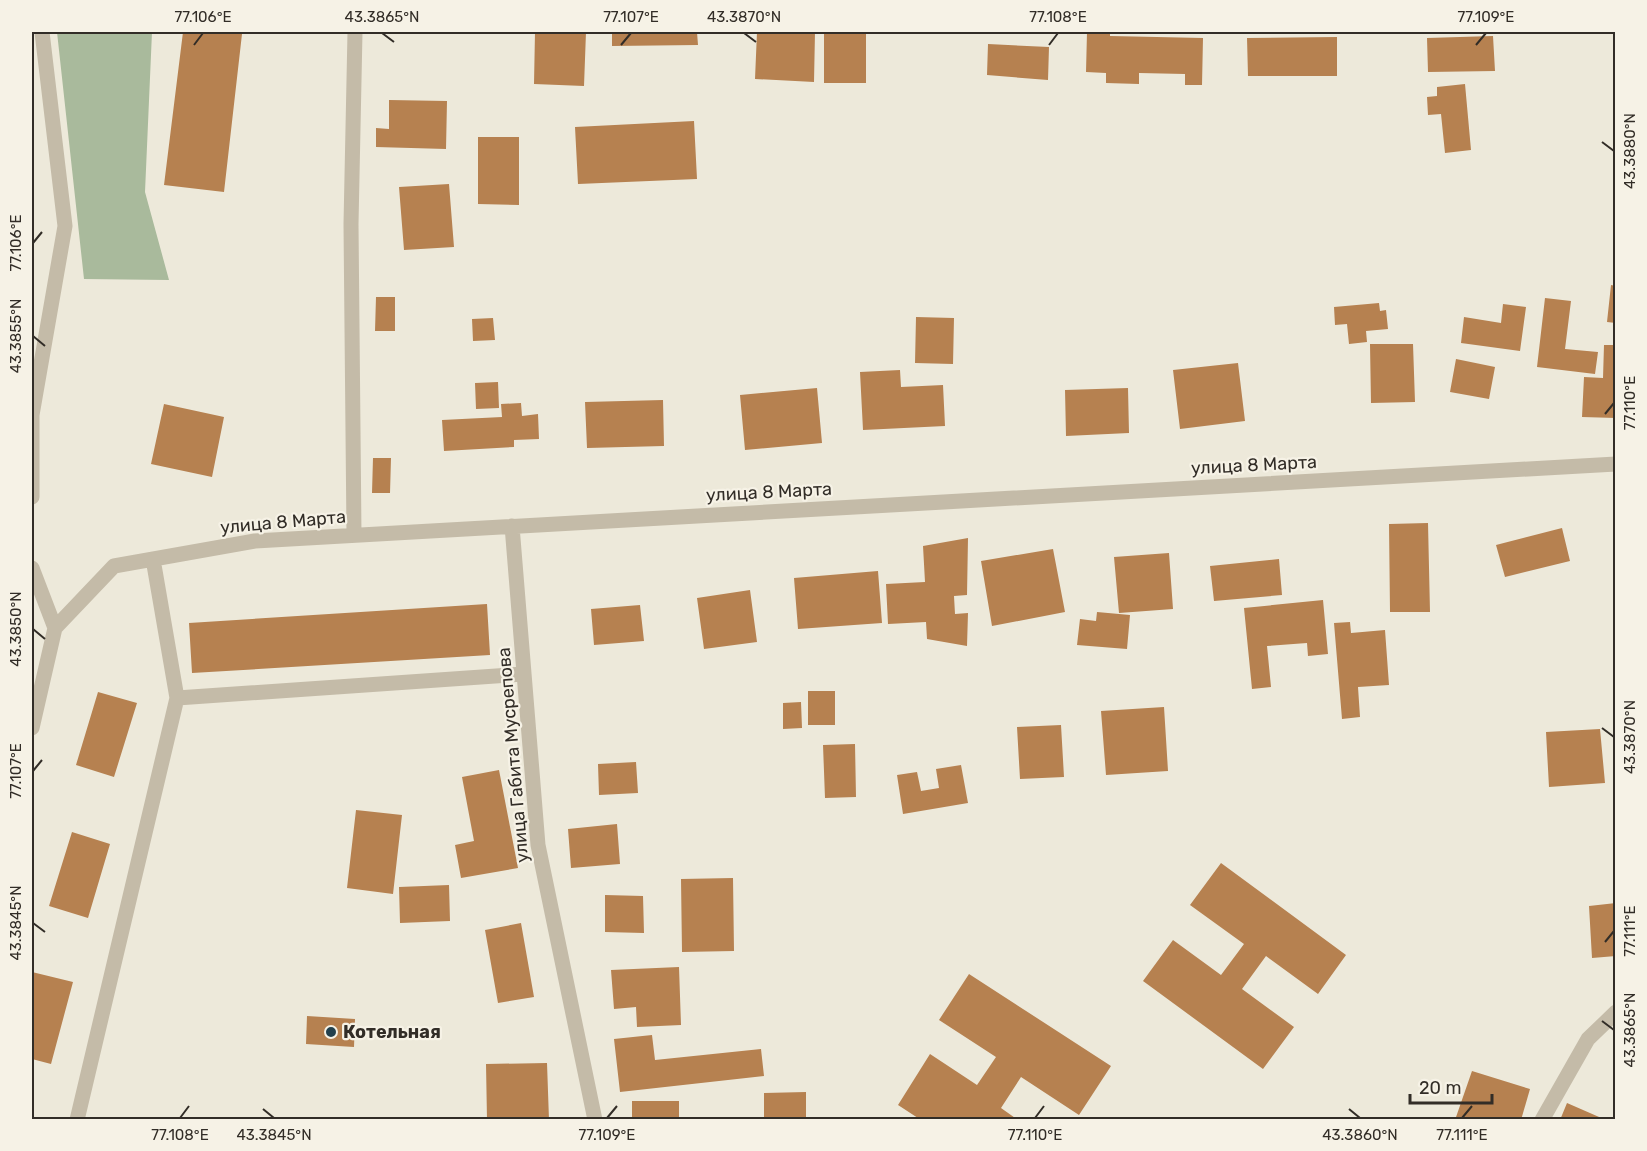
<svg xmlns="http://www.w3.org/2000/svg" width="1647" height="1151" font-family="Rubik,sans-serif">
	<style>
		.green { fill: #a9ba9c }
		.building { fill: #b68150 }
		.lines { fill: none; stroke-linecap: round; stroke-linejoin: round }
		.minor { stroke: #c4bba8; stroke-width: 15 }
		.ticks { fill: none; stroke: #322d27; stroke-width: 2 }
		.poi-dot { fill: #22404d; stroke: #f6f2e6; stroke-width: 2 }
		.labels { text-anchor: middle; stroke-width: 4.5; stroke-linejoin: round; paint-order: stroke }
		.street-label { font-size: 18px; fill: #322d27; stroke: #f6f2e6 }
		.poi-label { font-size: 18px; font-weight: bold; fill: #322d27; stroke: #f6f2e6; text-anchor: start }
		.neatline { fill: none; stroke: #322d27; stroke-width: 2 }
		.ticks-label { font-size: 15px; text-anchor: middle; fill: #322d27 }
	</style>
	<rect width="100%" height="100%" fill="#ede9da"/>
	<path class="green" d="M57 32H152L145 192 169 280 84 279Z"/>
	<path class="building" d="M183 32 242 34 224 192 164 185Z
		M535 32H586L584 86 534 84Z
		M612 32H697L698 45 612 46Z
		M757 32H815L814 82 755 79Z
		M824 32H866V83H824Z
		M1087 32H1110V36L1203 38 1202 85H1185V74L1139 73V84L1106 83V73L1086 72Z
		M1493 36 1495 71 1428 72 1427 38Z
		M1337 37V76H1248L1247 38Z
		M988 44 1049 47 1048 80 987 75Z
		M1465 84 1471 150 1445 153 1441 114 1428 115 1427 97 1437 96V87Z
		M389 100 447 101 446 149 376 147V128L389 129Z
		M694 121 697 179 578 184 575 127Z
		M478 137H519V205L478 204Z
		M449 184 454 247 404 250 399 187Z
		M1611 285 1616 286V323L1607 322Z
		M376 297H395V331H375Z
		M1545 298 1571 301 1565 349 1598 352 1595 374 1537 367Z
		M1379 303 1380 311 1386 310 1388 329 1366 331 1367 342 1349 344 1347 324 1335 325 1334 307Z
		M1503 304 1526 307 1520 351 1461 343 1464 317 1501 323Z
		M916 317 954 318 953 364 915 363Z
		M493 318 495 340 473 341 472 319Z
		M1370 344H1413L1415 402 1371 403Z
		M1604 345H1616V418L1582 417 1584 377 1603 378Z
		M1456 359 1495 367 1489 399 1450 392Z
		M1238 363 1245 421 1180 429 1173 370Z
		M900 370 901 387 943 385 945 426 863 430 860 372Z
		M498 382 499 408 476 409 475 383Z
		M817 388 822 443 745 450 740 395Z
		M1128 388 1129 433 1066 436 1065 390Z
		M663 400 664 446 587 448 585 402Z
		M521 403 522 416 538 414 539 439 514 440V447L444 451 442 420 502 417 501 404Z
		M164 404 224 417 212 477 151 464Z
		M373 458H391L390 493H372Z
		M1428 523 1430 612H1390L1389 524Z
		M1562 528 1570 561 1505 577 1496 545Z
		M968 538 967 595 954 596 955 614 968 613 967 646 927 639 926 622 888 624 886 584 925 582 923 546Z
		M1053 549 1065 612 992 626 981 561Z
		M1169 553 1173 609 1119 613 1114 557Z
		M1279 559 1282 595 1214 601 1210 566Z
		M878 571 882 623 798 629 794 578Z
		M750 590 757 642 704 649 697 598Z
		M1323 600 1328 654 1308 656 1307 643 1267 646 1271 687 1252 689 1244 608Z
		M487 604 490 655 192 673 189 623Z
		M640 605 644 641 594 645 591 609Z
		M1097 612 1130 615 1127 649 1077 645 1080 619 1096 621Z
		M1350 622 1351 633 1385 630 1389 685 1358 687 1360 717 1342 719 1334 623Z
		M808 691H835V725H808Z
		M98 692 137 703 114 777 76 765Z
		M801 702 802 728 783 729V703Z
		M1164 707 1168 771 1106 775 1101 711Z
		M1061 725 1064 777 1020 779 1017 727Z
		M1600 729 1605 783 1549 787 1546 732Z
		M855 744 856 797 825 798 823 745Z
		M636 762 638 793 599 795 598 764Z
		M961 765 968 803 903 814 897 775 917 772 921 791 939 788 936 769Z
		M499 770 518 868 461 878 455 845 474 841 462 777Z
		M356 810 402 815 393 894 347 888Z
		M617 824 620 864 571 868 568 829Z
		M72 832 110 844 88 918 49 906Z
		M1221 863 1346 955 1318 994 1266 956 1242 989 1294 1027 1263 1069 1143 981 1173 940 1221 975 1244 944 1190 905Z
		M733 878 734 951 682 952 681 879Z
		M449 885 450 921 400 923 399 887Z
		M605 895 643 896 644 933 605 932Z
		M1616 903V956L1592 958 1589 906Z
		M521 923 534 997 498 1003 485 930Z
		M679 967 681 1025 637 1027 636 1007 614 1009 611 970Z
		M32 972 73 982 51 1064 32 1059Z
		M969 974 1111 1066 1079 1115 1021 1077 1001 1108 1018 1120H921L898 1105 930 1054 977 1085 996 1057 939 1020Z
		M307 1016 355 1019 354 1047 306 1044Z
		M652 1035 655 1060 761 1049 764 1076 620 1092 614 1039Z
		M547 1063 549 1120H487L486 1064Z
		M1472 1071 1530 1089 1521 1120H1455Z
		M806 1092V1120H764V1093Z
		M632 1101H679V1120H632Z
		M1567 1103 1606 1120H1560Z"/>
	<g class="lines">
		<path class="minor" d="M32 497V415L65 226 42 32
			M512 526 538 845 595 1120
			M354 535 351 224 355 32
			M32 568 55 628
			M177 698 524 674
			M32 728 55 628 114 566 255 541 1616 464
			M77 1120 177 698 153 559
			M1542 1120 1588 1039 1616 1012"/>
	</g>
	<path class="ticks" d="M382 33 394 42M744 33 756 42M194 45 203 33M621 45 631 33M1049 45 1058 33M1476 45 1486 33M1602 142 1614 151M33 243 42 232M33 336 45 346M1605 414 1614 403M33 629 45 639M1602 728 1614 737M33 771 42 760M33 923 45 932M1605 942 1614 931M1602 1021 1614 1030M263 1109 274 1118M1349 1109 1360 1118M180 1118 189 1106M607 1118 617 1106M1035 1118 1044 1106M1462 1118 1472 1106"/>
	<circle class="poi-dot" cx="331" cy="1032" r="6"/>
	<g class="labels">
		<g class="street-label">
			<text transform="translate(1254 465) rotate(-3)" y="6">улица 8 Марта</text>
			<text transform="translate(769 492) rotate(-3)" y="6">улица 8 Марта</text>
			<text transform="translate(283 522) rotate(-5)" y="6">улица 8 Марта</text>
			<text transform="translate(513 755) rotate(-95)" y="6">улица Габита Мусрепова</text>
		</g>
		<g class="poi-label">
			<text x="343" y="1038">Котельная</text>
		</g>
	</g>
	<rect width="1647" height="1151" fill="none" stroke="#f6f2e6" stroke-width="66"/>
	<path d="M1410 1094v9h82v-9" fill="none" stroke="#322d27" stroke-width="3"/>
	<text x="1419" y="1094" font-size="18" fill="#322d27" stroke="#f6f2e6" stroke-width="4.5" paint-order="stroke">20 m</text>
	<rect x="33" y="33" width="1581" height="1085" class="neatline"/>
	<g class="ticks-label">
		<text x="203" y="22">77.106°E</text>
		<text x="382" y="22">43.3865°N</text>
		<text x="631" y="22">77.107°E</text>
		<text x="744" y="22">43.3870°N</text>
		<text x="1058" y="22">77.108°E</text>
		<text x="1486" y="22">77.109°E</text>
		<text transform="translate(1630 151) rotate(-90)" y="5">43.3880°N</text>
		<text transform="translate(16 243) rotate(-90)" y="5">77.106°E</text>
		<text transform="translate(16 336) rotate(-90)" y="5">43.3855°N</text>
		<text transform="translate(1630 403) rotate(-90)" y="5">77.110°E</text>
		<text transform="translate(16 629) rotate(-90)" y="5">43.3850°N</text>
		<text transform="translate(1630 737) rotate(-90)" y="5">43.3870°N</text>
		<text transform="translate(16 771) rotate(-90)" y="5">77.107°E</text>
		<text transform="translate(16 923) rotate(-90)" y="5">43.3845°N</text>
		<text transform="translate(1630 931) rotate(-90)" y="5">77.111°E</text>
		<text transform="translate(1630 1030) rotate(-90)" y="5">43.3865°N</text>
		<text x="180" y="1140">77.108°E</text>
		<text x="274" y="1140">43.3845°N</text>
		<text x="607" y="1140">77.109°E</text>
		<text x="1035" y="1140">77.110°E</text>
		<text x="1360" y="1140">43.3860°N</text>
		<text x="1462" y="1140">77.111°E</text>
	</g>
</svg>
